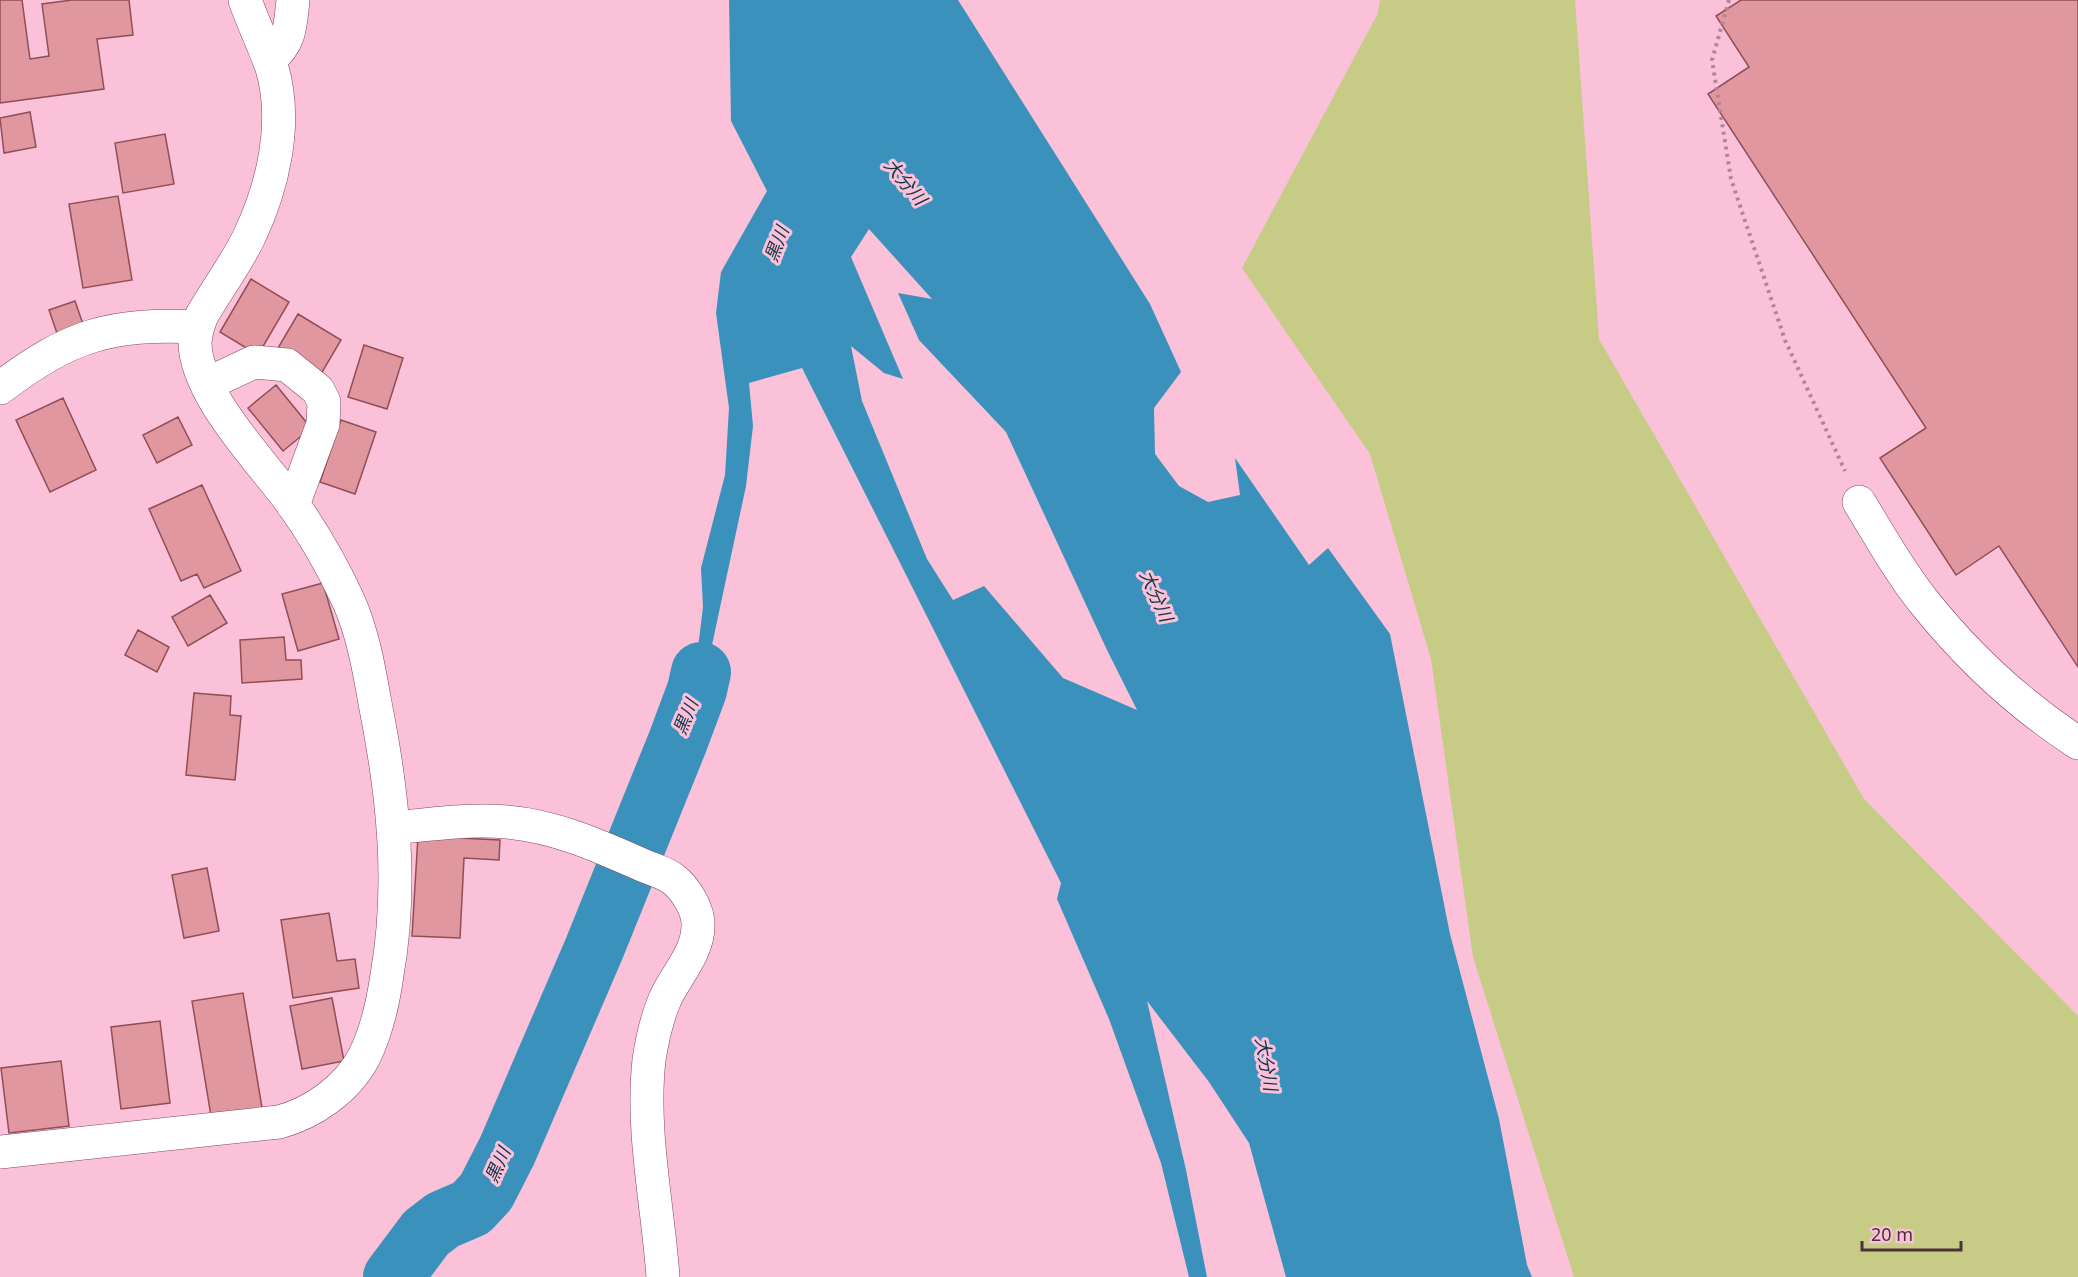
<svg xmlns="http://www.w3.org/2000/svg" width="2078" height="1277" font-family="'Noto Sans','Noto Sans JP',sans-serif">
	<style>
		.green { fill: #c6cc86 }
		.water { fill: #3a92bc; fill-rule: evenodd }
		.lines { fill: none; stroke-linecap: round; stroke-linejoin: round }
		.river { stroke: #3a92bc; stroke-width: 60 }
		.building { fill: #e1979f; stroke: #904e56; stroke-width: 1.5 }
		.minor-casing { stroke: #824661; stroke-width: 34 }
		.path { stroke: #b18597; stroke-width: 4; stroke-dasharray: 3 4.5; stroke-linecap: butt }
		.minor { stroke: #fff; stroke-width: 33 }
		.labels { text-anchor: middle; stroke-width: 6; stroke-linejoin: round; paint-order: stroke }
		.water-label { font-size: 18px; font-style: italic; fill: #0e3547; stroke: #fac1d8 }
	</style>
	<rect width="100%" height="100%" fill="#fac1d8"/>
	<path class="green" d="M1380 0H1575L1599 339 1864 799 2078 1016V1277H1574L1473 957 1431 659 1370 454 1242 268 1378 13Z"/>
	<path class="water" d="M729 0H958L1150 304 1181 372 1154 408 1155 454 1179 486 1208 502 1240 495 1235 458 1309 565 1328 548 1390 634 1450 934 1499 1119 1527 1265 1532 1277H1286L1249 1143 1209 1082 1147 1001 1186 1170 1207 1277H1189L1161 1163 1109 1019 1057 899 1061 883 802 368 749 383 753 426 746 486 703 687 678 763 671 742 682 697 697 656 703 607 701 568 725 475 729 408 716 313 721 272 767 191 731 121ZM869 229 932 299 898 293 919 340 1006 432 1107 650 1137 710 1063 678 984 586 953 600 927 559 862 401 851 346 884 373 903 379 851 257Z"/>
	<g class="lines">
		<path class="river" d="M393 1277 426 1233 443 1220 471 1208 486 1192 507 1151 594 949 678 741 697 690 701 672"/>
	</g>
	<path class="building" d="M0 0H22L30 59 49 56 42 4 72 0H129L133 35 97 39 104 89 0 103Z
		M1741 0H2078V667L1999 546 1956 575 1880 458 1926 428 1708 94 1749 67 1716 16Z
		M30 112 36 147 4 153 0 118Z
		M165 134 174 184 123 193 115 143Z
		M118 196 132 280 83 288 69 204Z
		M251 279 289 302 258 355 220 332Z
		M75 301 84 327 58 336 49 310Z
		M298 314 341 340 321 374 278 348Z
		M364 345 403 358 387 409 348 397Z
		M276 385 311 428 283 451 248 408Z
		M63 398 96 470 50 492 16 420Z
		M178 417 192 445 157 463 143 435Z
		M341 420 376 432 355 494 320 482Z
		M202 485 241 571 204 588 197 574 181 581 149 509Z
		M323 583 339 639 298 651 282 594Z
		M210 595 227 623 188 646 172 617Z
		M138 630 169 647 157 672 125 655Z
		M284 637 286 660H301L302 679 242 683 240 640Z
		M194 693 231 696 230 715 241 716 235 780 186 775Z
		M418 836 500 840 499 860 464 858 460 938 412 936Z
		M207 868 219 931 184 938 172 875Z
		M329 913 337 961 355 959 359 988 293 998 281 920Z
		M243 993 263 1114 212 1122 192 1001Z
		M332 998 344 1061 302 1069 290 1006Z
		M160 1021 170 1103 121 1109 111 1027Z
		M61 1061 69 1126 9 1133 1 1068Z"/>
	<g class="lines">
		<defs>
			<path id="minor" d="M269 60C291 42 290 27 293 0
				M207 384 254 362 287 365 318 390 324 402 323 424 293 505
				M0 388C70 335 110 323 197 327
				M1859 502C1880 536 1899 571 1924 602 1967 656 2020 705 2078 743
				M394 828C431 824 469 819 507 822 554 826 597 845 640 864 650 869 664 872 673 879 685 888 699 910 698 926 698 953 676 975 665 999 657 1018 652 1040 649 1060 641 1131 658 1206 663 1277
				M0 1152 279 1122C313 1113 347 1089 364 1057 377 1031 383 1003 387 975 403 884 393 793 375 703 369 669 363 634 349 602 333 567 314 534 292 503 262 462 194 393 195 341 196 331 198 324 202 315 217 289 236 264 249 237 273 187 288 123 272 68 264 45 253 23 245 0"/>
		</defs>
		<use href="#minor" class="minor-casing"/>
		<path class="path" d="M1729 0 1712 60 1731 179 1785 340 1845 471"/>
		<use href="#minor" class="minor"/>
	</g>
	<g class="labels">
		<g class="water-label">
			<text transform="translate(905 182) rotate(50)" y="6">大分川</text>
			<text transform="translate(777 244) rotate(-69)" y="6">黒川</text>
			<text transform="translate(1156 596) rotate(66)" y="6">大分川</text>
			<text transform="translate(686 717) rotate(-68)" y="6">黒川</text>
			<text transform="translate(1266 1064) rotate(80)" y="6">大分川</text>
			<text transform="translate(498 1165) rotate(-66)" y="6">黒川</text>
		</g>
	</g>
	<path d="M1862 1241v9h99v-9" fill="none" stroke="#4c303c" stroke-width="3"/>
	<text x="1871" y="1241" font-size="18" fill="#4c303c" stroke="#fac1d8" stroke-width="4.5" paint-order="stroke">20 m</text>
</svg>
